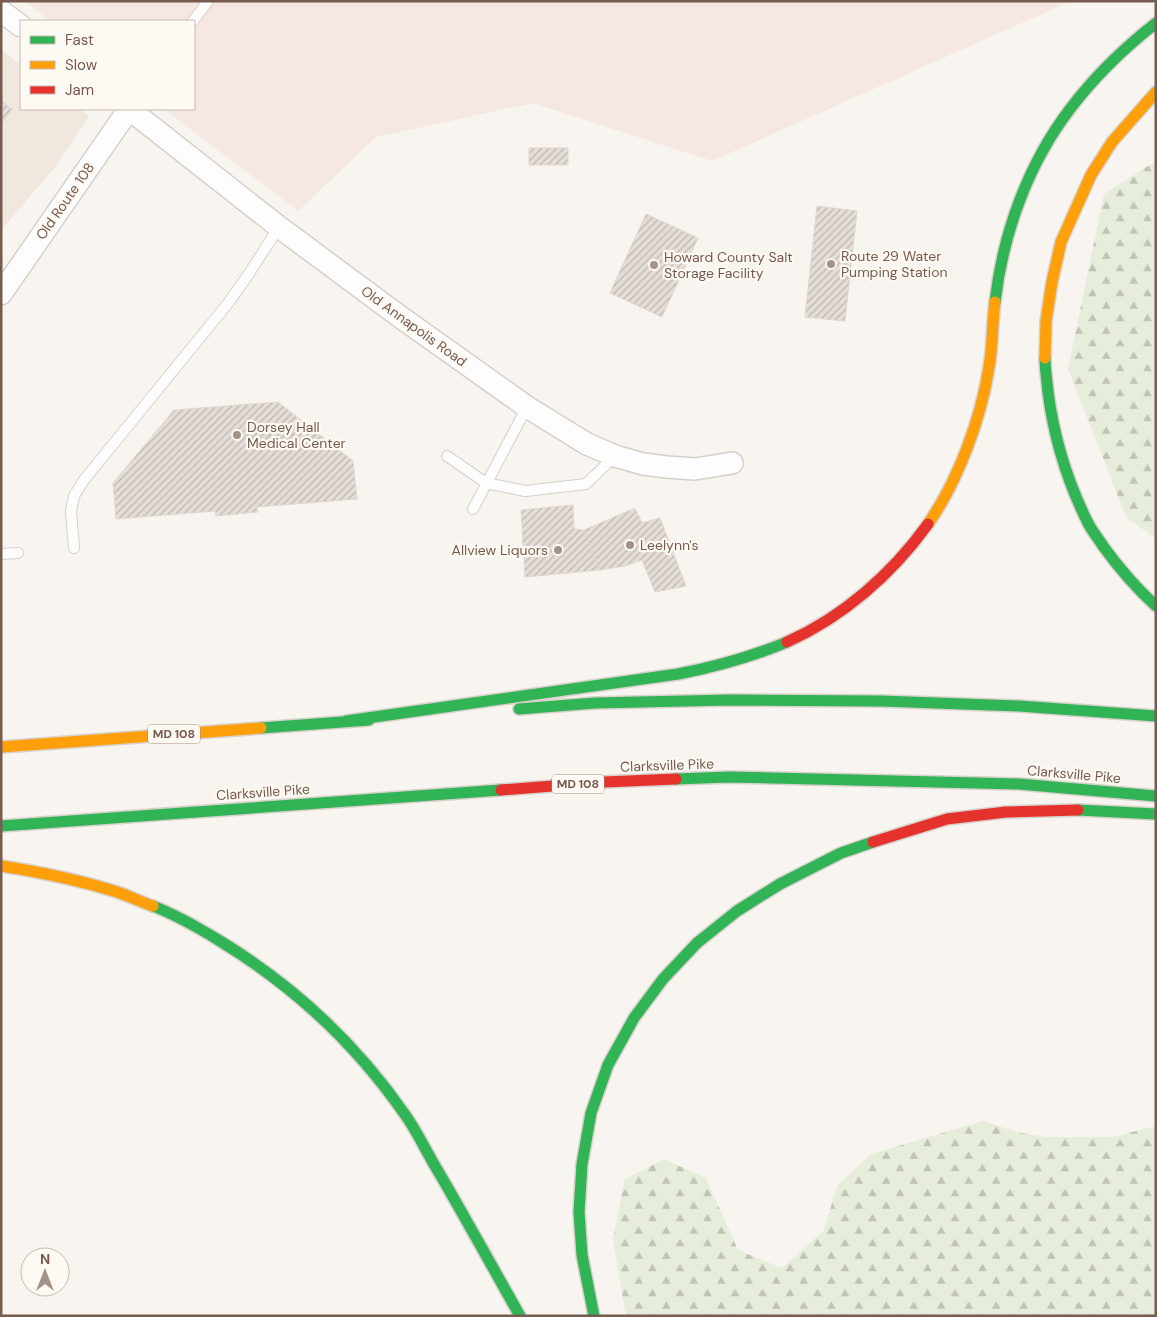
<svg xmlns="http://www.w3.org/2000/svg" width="1157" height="1317" font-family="'DM Sans',sans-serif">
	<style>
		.residential { fill: #f0e7de }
		.commercial { fill: #f5e7e1 }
		.forest { fill: url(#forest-firs) }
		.building { fill: url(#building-hatch); stroke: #e1d7d2 }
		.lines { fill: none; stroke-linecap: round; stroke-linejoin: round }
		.lane-casing { stroke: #d6d0ca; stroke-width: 12 }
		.street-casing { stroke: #d6d0ca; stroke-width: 24 }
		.fast-casing { stroke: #d9d1cc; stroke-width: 14 }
		.slow-casing { stroke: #d9d1cc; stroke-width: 14 }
		.jam-casing { stroke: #d9d1cc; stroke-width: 14 }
		.lane { stroke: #fefdfd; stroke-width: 10 }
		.street { stroke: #fefdfd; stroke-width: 21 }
		.fast { stroke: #30b455; stroke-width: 11 }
		.slow { stroke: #ff9f0a; stroke-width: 11 }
		.jam { stroke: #e5322d; stroke-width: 11 }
		.poi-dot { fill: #a49187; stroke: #fef9f2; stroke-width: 2 }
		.labels { text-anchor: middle; stroke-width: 4.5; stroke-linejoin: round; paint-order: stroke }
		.shield { fill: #fef9f2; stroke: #a08a80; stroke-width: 1 }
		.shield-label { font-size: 12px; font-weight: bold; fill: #775b4f }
		.street-label { font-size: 14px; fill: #775b4f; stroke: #fef9f2 }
		.poi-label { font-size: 14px; fill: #775b4f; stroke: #fef9f2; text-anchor: start }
	</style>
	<defs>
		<pattern id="forest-firs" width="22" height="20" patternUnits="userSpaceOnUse" patternTransform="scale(1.25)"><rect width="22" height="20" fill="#e6eedb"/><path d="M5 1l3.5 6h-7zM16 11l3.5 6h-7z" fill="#bfc4b4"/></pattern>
		<pattern id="building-hatch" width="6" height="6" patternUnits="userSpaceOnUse" patternTransform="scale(1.25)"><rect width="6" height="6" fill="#e5ddd7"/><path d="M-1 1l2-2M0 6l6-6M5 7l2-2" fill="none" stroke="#beb6b1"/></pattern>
	</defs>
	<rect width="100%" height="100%" fill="#f8f4f0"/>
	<path class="residential" d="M1 50 21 65V109H79L89 116 56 166 1 230Z"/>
	<path class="commercial" d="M24 1H1071L712 161 533 103 376 137 298 211 164 109H194V21H50Z"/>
	<path class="forest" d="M1156 161V539L1126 517 1068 369 1104 194Z
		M983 1121 1017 1132 1046 1137H1112L1156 1126V1316H626L613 1239 625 1179 664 1159 706 1178 738 1250 782 1268 824 1230 837 1186 871 1154Z"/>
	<path class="building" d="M1 101 12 109 1 124Z
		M529 148H568V165H529Z
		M817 206 857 211 845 321 805 317Z
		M646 214 698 238 662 317 610 293Z
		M278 402 353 461 357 499 257 507 258 512 216 516 215 511 116 519 113 483 174 410Z
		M573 505 574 529 584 530 600 570 525 577 521 510Z
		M635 508 642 523 660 518 686 586 655 592 642 560 625 566 600 570 584 530Z"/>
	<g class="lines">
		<defs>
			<path id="lane" d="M193 21 208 1
				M447 456 486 483 525 491 586 484 615 456
				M473 509 527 407
				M74 548 71 511 74 496 84 480 229 302 248 275 279 227
				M1 554 18 553"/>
			<path id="street" d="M1 11 21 26
				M129 109 279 227 399 316 527 407 587 444 615 456 643 464 667 467 695 469 732 463
				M1 294 129 109"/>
			<path id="fast" d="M995 302C1003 233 1028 164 1070 109 1095 76 1124 48 1156 23
				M1045 358C1045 369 1047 381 1048 392 1054 438 1068 483 1088 523 1092 531 1098 538 1103 546 1119 568 1136 588 1156 606
				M519 709 595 703 729 700 881 701 1019 706 1156 716
				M346 721 678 674C715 667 751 657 787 642
				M261 728 369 720
				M676 779 729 777 1019 784 1156 796
				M1078 810 1156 814
				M1 826 501 790
				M153 906C176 915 199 928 220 941 294 986 357 1045 406 1116 418 1133 427 1153 438 1171 466 1219 493 1268 520 1316
				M594 1316 582 1255 579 1212 582 1164 591 1113 608 1065 634 1018 663 979 697 943 737 911 780 884 841 853 873 842"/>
			<path id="slow" d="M1045 358 1046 321 1052 282 1061 242 1091 175 1112 142 1156 92
				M928 524C958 481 981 419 989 367 993 345 992 323 995 302
				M1 747 261 728
				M1 866C40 872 79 880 117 892 129 896 141 902 153 906"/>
			<path id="jam" d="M787 642C843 617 892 574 928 524
				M501 790 604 782 676 779
				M873 842 947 819 1006 812 1078 810"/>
		</defs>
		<use href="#lane" class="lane-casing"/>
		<use href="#street" class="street-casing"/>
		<use href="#fast" class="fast-casing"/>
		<use href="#slow" class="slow-casing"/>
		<use href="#jam" class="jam-casing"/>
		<use href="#lane" class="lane"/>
		<use href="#street" class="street"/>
		<use href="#fast" class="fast"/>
		<use href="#slow" class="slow"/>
		<use href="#jam" class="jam"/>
	</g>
	<g class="poi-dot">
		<circle cx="831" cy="264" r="5"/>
		<circle cx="654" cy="265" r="5"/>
		<circle cx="237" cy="435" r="5"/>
		<circle cx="630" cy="545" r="5"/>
		<circle cx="558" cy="550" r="5"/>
	</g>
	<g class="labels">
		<g class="shield">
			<rect x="148" y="724.5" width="52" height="19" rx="4"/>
			<rect x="552" y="774.5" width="52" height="19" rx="4"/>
		</g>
		<g class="shield-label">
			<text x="174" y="738">MD 108</text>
			<text x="578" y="788">MD 108</text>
		</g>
		<g class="street-label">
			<text transform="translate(65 201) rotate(-55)" y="5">Old Route 108</text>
			<text transform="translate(414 326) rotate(36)" y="5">Old Annapolis Road</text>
			<text transform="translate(667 765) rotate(-2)" y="5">Clarksville Pike</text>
			<text transform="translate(1074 774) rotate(5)" y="5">Clarksville Pike</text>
			<text transform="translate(263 792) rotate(-4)" y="5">Clarksville Pike</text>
		</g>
		<g class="poi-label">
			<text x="841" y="261">Route 29 Water<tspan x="841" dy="16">Pumping Station</tspan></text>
			<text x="664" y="262">Howard County Salt<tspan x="664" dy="16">Storage Facility</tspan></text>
			<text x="247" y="432">Dorsey Hall<tspan x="247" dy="16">Medical Center</tspan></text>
			<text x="640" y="550">Leelynn's</text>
			<text x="548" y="555" text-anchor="end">Allview Liquors</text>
		</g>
	</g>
	<rect width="1157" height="1317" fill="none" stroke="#775b4f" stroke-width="5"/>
	<rect x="20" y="20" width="175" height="90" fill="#fef9f2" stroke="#c8bab1"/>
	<rect x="30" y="36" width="25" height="8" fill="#30b455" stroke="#c8bab1"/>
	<text x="65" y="45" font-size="15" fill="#775b4f">Fast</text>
	<rect x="30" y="61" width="25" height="8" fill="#ff9f0a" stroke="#c8bab1"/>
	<text x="65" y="70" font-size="15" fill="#775b4f">Slow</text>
	<rect x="30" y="86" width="25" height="8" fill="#e5322d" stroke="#c8bab1"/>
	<text x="65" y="95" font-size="15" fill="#775b4f">Jam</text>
	<g transform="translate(45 1272)"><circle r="24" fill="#fef9f2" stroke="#c8bab1"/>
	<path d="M0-4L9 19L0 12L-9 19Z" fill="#a49187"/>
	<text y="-8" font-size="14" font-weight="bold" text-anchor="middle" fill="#775b4f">N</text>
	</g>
</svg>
